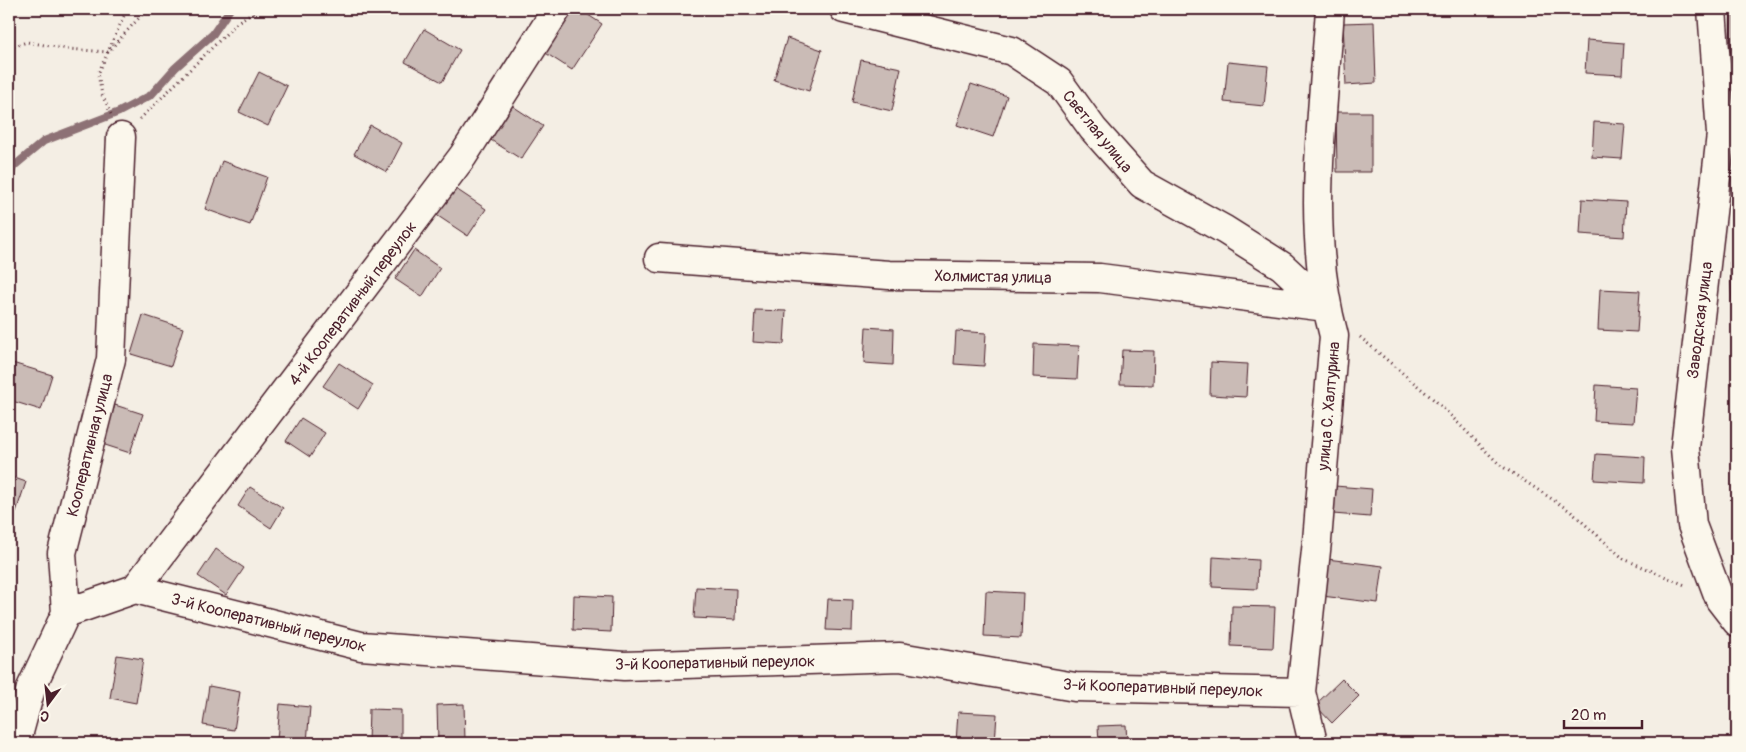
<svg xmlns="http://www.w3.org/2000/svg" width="1746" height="752" font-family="Pangolin,sans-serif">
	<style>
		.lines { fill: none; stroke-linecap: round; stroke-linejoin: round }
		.stream { stroke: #8d7174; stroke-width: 8 }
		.building { fill: #cabbb6; stroke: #4a1f2b }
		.minor-casing { stroke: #4a1f2b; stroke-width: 31 }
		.path { stroke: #4a1f2b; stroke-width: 3; stroke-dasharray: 1 4; stroke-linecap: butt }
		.minor { stroke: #fbf7ec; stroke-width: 28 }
		.labels { text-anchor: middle; stroke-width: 4.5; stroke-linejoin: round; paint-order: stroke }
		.street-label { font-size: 16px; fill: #4a1f2b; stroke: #fbf7ec }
	</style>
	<rect width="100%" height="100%" fill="#f4eee4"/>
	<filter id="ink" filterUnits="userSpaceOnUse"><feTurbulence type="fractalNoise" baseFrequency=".02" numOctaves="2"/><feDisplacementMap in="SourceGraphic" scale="10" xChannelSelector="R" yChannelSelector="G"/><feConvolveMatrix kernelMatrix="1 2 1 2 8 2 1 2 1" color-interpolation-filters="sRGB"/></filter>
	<g filter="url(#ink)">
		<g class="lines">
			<path class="stream" d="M9 182 13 167 44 141 119 112 151 95 175 68 213 34 230 9"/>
		</g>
		<path class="building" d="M572 9H579L602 24 572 70 544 52Z
			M1731 11 1737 12V52H1730Z
			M1374 22 1376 83 1346 85 1343 23Z
			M424 29 460 50 442 82 405 62Z
			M787 38 822 50 809 91 774 80Z
			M1587 40 1624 43 1622 75 1585 73Z
			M861 60 901 68 892 111 852 102Z
			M1228 62 1268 66 1264 106 1224 102Z
			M259 72 287 86 268 126 239 112Z
			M971 84 1007 96 993 137 957 125Z
			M508 103 543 126 521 159 486 137Z
			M1336 112H1371V172H1337Z
			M1594 122 1625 124 1622 159 1592 157Z
			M370 125 402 143 387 172 354 154Z
			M222 161 267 177 250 225 205 209Z
			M450 185 486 209 468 236 432 212Z
			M1582 199 1626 202 1624 237 1580 234Z
			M414 250 440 268 422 297 395 279Z
			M1730 262H1737V305L1732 306Z
			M1600 289 1640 291 1637 332 1598 330Z
			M755 310 786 311 784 344 753 342Z
			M143 315 183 328 171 366 131 354Z
			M866 327 894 329 893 365 864 363Z
			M956 331 986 333 984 366 954 364Z
			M1034 344 1079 346 1077 379 1033 377Z
			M1122 350 1154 351 1153 385 1120 384Z
			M9 362 52 375 41 410 9 400Z
			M1211 362 1248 364 1246 397 1210 395Z
			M339 363 373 385 358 409 323 386Z
			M1596 385 1636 388 1633 423 1594 421Z
			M115 405 143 414 130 453 102 444Z
			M301 418 325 433 310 457 286 441Z
			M1596 454 1645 457 1644 483 1594 480Z
			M9 476 26 482 12 524 9 523Z
			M1335 486 1372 489 1370 517 1333 514Z
			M250 487 283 508 271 528 238 506Z
			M216 549 244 568 226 595 198 576Z
			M1213 557 1258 560 1257 589 1212 587Z
			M1327 559 1383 566 1378 603 1322 596Z
			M696 587 736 589 735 620 694 618Z
			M986 591 1023 593 1021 638 984 636Z
			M574 595 612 597 611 632 573 630Z
			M828 599 853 600 852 631 826 630Z
			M1232 606 1275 607 1273 648 1231 646Z
			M117 655 143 659 136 703 110 698Z
			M1342 679 1359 696 1332 723 1315 705Z
			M209 686 240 692 234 730 203 725Z
			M280 704 310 707 307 742 277 740Z
			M464 704 465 741 438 742 437 705Z
			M369 709 401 710V743H368Z
			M958 712 997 714 995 743H956Z
			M1126 725 1127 743H1099L1098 726Z"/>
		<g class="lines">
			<defs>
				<path id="minor" d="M844 9 1012 51 1059 82 1093 129 1142 184 1225 230 1282 266 1326 307
					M1712 9 1721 134 1685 448 1692 525 1720 600 1737 622
					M659 258 889 275 1100 278 1326 307
					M135 589 361 646 624 666 900 657 1075 687 1301 692
					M135 589 463 156 557 9
					M66 613 135 589
					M16 743 31 688 66 613 62 553 111 359 121 137
					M1313 743 1301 692 1317 541 1334 336C1305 230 1323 117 1330 9"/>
			</defs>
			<use href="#minor" class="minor-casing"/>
			<path class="path" d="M9 48 27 42 68 49 108 52 147 9
				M111 114 102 95 98 74 127 9
				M140 119 239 21 258 9
				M1360 337 1439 404 1500 465 1570 511 1624 559 1685 585"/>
			<use href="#minor" class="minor"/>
		</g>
	</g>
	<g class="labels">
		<g class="street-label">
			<text transform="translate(1098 131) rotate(51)" y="6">Светлая улица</text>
			<text transform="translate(993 276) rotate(1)" y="6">Холмистая улица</text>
			<text transform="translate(352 303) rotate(-53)" y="6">4-й Кооперативный переулок</text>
			<text transform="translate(1699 320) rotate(-83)" y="6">Заводская улица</text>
			<text transform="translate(1328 406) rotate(-85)" y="6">улица С. Халтурина</text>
			<text transform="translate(89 445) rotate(-76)" y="6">Кооперативная улица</text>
			<text transform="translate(269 622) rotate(14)" y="6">3-й Кооперативный переулок</text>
			<text transform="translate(715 662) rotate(-1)" y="6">3-й Кооперативный переулок</text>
			<text transform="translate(1163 687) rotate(2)" y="6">3-й Кооперативный переулок</text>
		</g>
	</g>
	<rect width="1746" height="752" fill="none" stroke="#fbf7ec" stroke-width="30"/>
	<rect x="15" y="15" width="1716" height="722" fill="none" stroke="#4a1f2b" stroke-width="2" filter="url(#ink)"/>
	<g transform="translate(48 704) rotate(195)" stroke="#fbf7ec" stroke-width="4" paint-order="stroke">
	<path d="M0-4L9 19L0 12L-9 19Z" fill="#4a1f2b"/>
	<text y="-8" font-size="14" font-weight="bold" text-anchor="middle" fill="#4a1f2b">С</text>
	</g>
	<path d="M1564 720v8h78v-8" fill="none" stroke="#4a1f2b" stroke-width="2.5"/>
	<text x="1571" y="720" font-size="15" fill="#4a1f2b" stroke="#fbf7ec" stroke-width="4" paint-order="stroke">20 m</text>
</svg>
